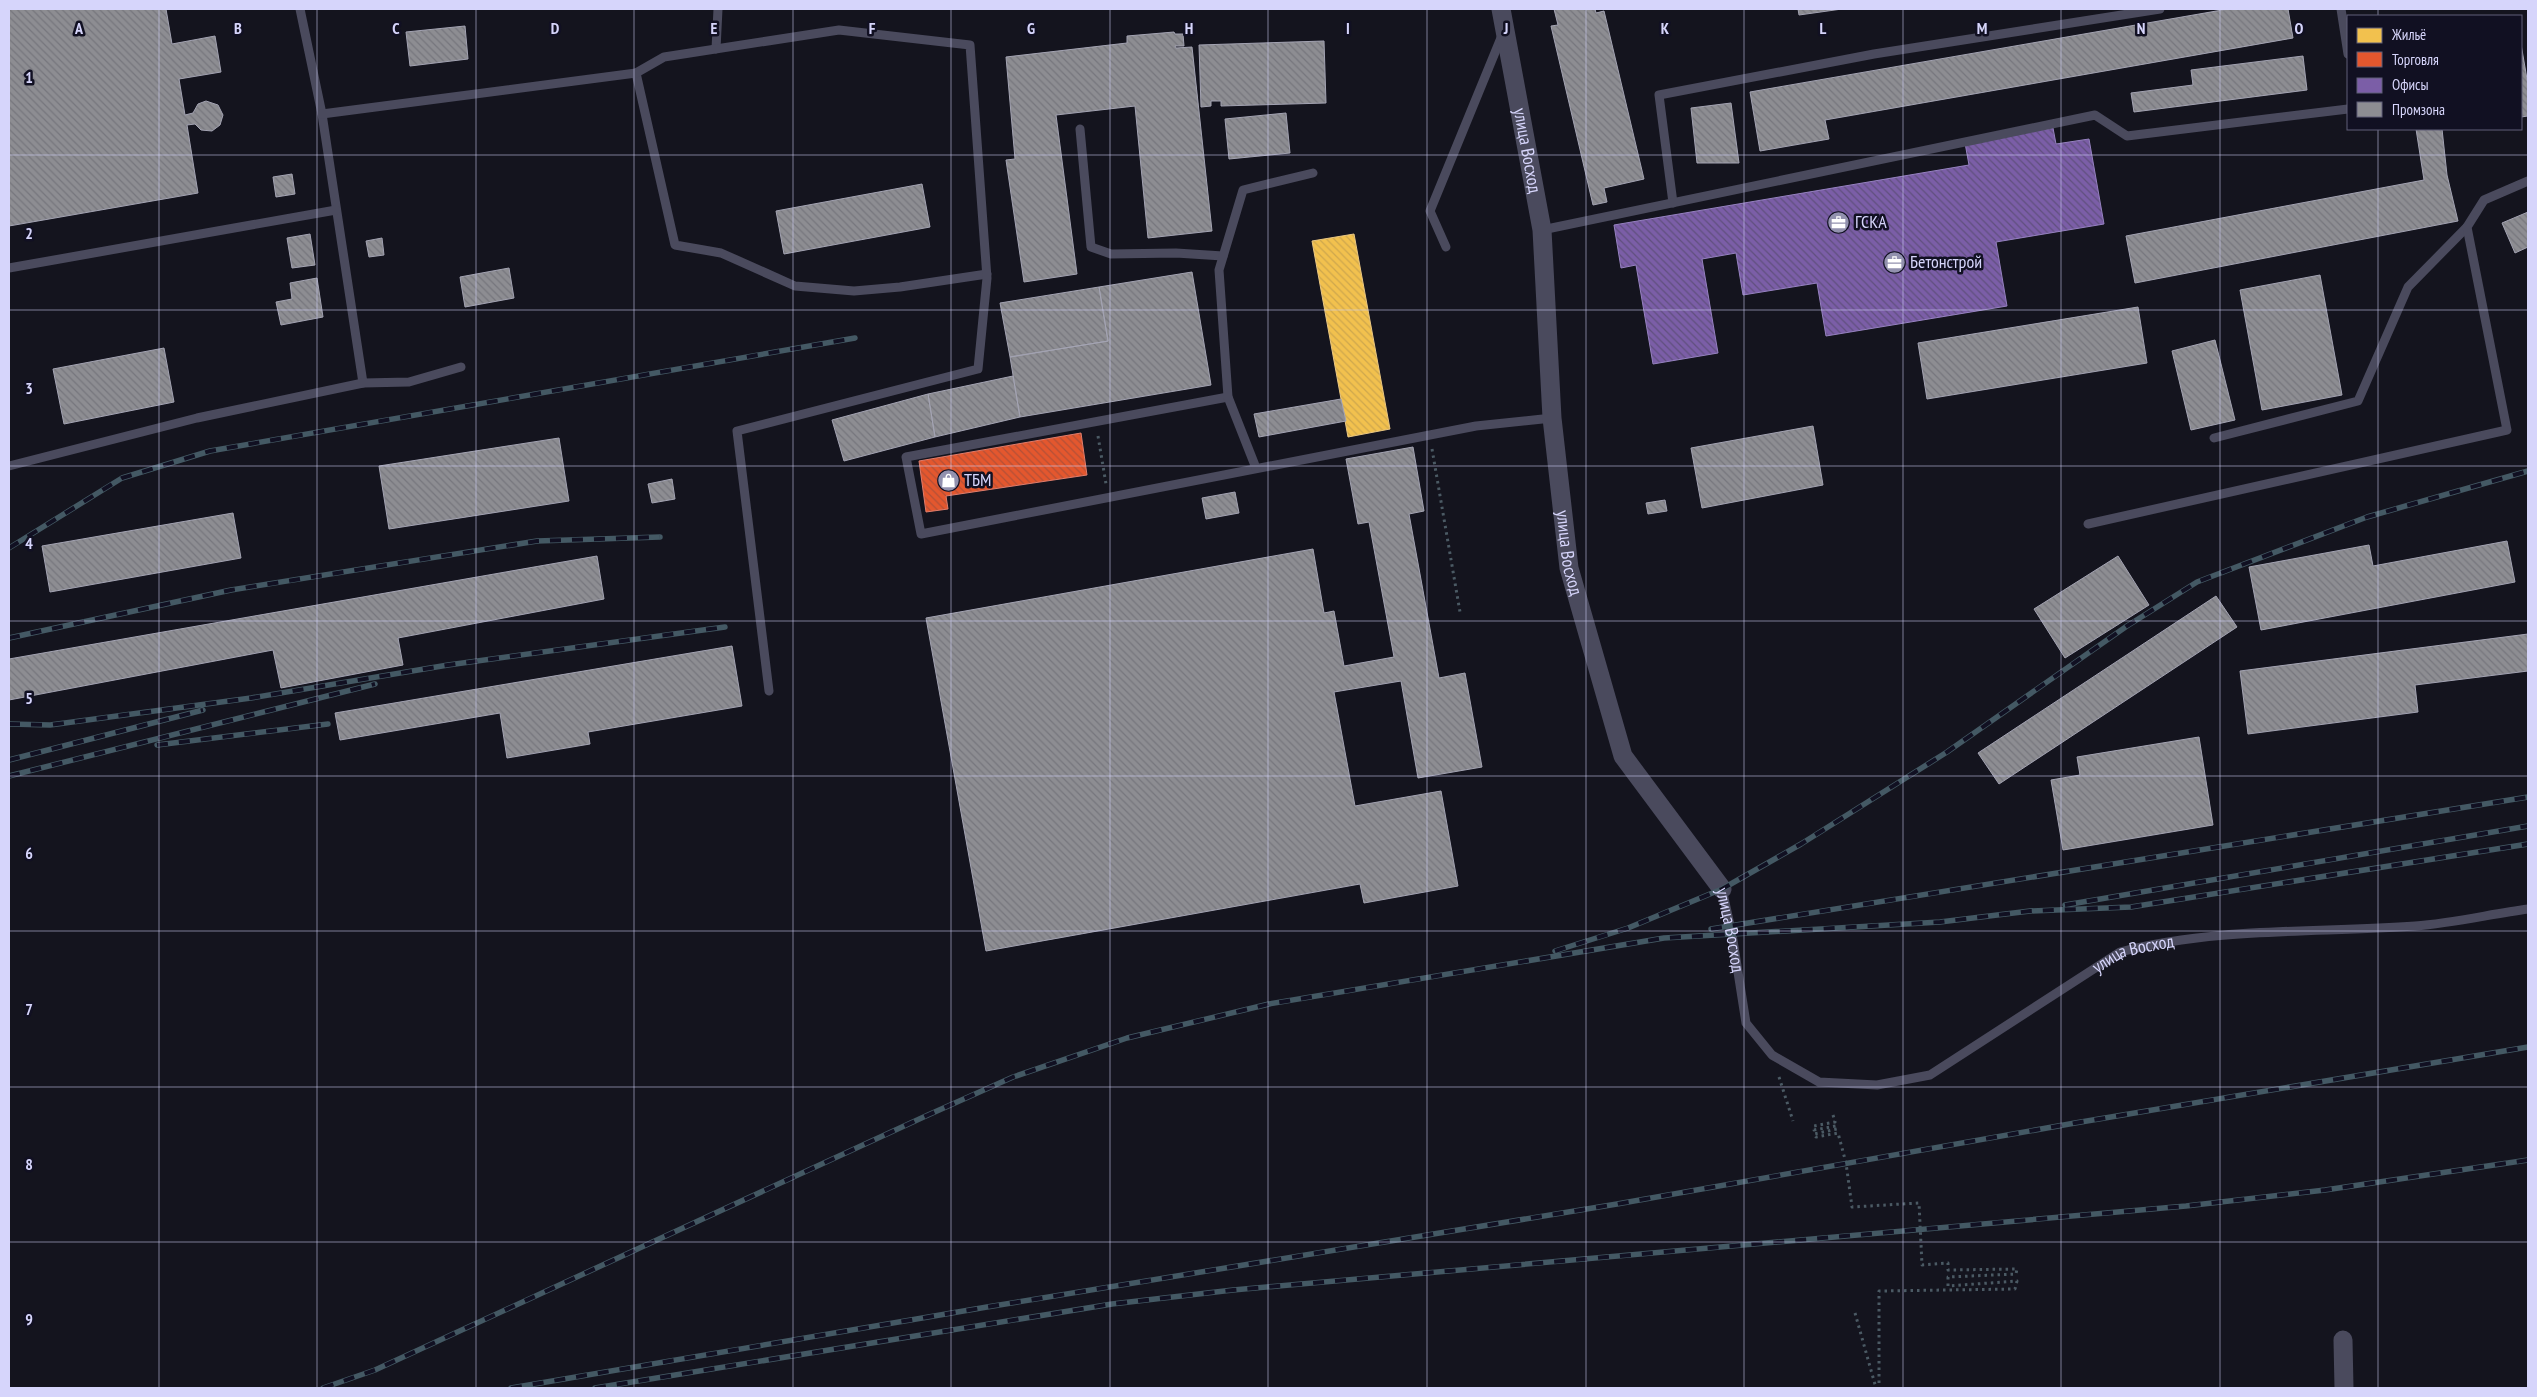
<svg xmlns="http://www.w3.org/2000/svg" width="2537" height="1397" font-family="'PT Sans Narrow',sans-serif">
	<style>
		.homes { fill: url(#homes-back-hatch); stroke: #eac782 }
		.shops { fill: url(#shops-back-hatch); stroke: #e07d6c }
		.offices { fill: url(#offices-back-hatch); stroke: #9682c0 }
		.industry { fill: url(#industry-back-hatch); stroke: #a3a3b2 }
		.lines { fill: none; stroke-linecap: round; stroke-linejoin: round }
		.path { stroke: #4b5a64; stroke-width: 3; stroke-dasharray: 2.5 4; stroke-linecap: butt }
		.lane { stroke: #4a4a5d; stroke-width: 9 }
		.street { stroke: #4a4a5d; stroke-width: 19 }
		.rail-casing { stroke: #445964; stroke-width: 5.5 }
		.rail { stroke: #111022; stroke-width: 4; stroke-dasharray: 11; stroke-linecap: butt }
		.grid { fill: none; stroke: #d6d5fb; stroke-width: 1; stroke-opacity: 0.55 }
		.labels { text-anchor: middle; stroke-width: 5; stroke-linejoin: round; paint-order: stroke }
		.street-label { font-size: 18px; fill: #d6d5fb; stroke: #111022 }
		.poi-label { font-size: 18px; fill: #d6d5fb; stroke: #111022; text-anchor: start }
		.grid-label { font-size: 16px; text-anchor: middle; font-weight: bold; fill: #d6d5fb; stroke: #111022; stroke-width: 5; stroke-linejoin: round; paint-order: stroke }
	</style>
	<defs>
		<pattern id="homes-back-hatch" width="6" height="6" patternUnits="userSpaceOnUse" patternTransform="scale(1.25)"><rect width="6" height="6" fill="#f2c14e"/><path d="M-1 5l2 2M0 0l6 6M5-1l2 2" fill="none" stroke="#cea74d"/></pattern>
		<pattern id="shops-back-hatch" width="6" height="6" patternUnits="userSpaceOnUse" patternTransform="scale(1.25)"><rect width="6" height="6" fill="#e4572e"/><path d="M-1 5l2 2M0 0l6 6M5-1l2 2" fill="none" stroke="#b35037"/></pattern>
		<pattern id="offices-back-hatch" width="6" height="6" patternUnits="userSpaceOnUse" patternTransform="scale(1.25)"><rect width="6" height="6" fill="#7b5ea7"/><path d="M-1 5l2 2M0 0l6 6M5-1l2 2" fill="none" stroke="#60507e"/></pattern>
		<pattern id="industry-back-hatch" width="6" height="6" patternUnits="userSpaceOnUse" patternTransform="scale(1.25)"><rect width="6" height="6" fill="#8d8d92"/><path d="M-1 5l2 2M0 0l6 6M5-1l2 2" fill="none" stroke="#76767d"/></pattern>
	</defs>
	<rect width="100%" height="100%" fill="#14141e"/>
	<path class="homes" d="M1354 234 1390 429 1348 437 1312 241Z"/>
	<path class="shops" d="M1081 433 1087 475 946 496 948 509 926 512 919 461Z"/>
	<path class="offices" d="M2053 128 2056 144 2089 139 2104 224 1996 242 2007 306 1826 336 1817 283 1743 295 1736 253 1702 259 1718 353 1653 364 1636 265 1621 268 1614 225 1969 165 1965 143Z"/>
	<path class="industry" d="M9 9H166L172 44 215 36 221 72 179 79 185 115 193 113 198 104 206 101 218 105 223 115 220 125 212 131 201 130 195 124 187 125 198 193 9 226Z
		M1554 9H1595L1596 13 1604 11 1644 179 1604 188 1607 202 1593 205 1551 26 1558 25Z
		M1798 9H1842L1799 15Z
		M2228 9H2288L2293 38 1825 120 1829 139 1760 151 1750 92Z
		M465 26 468 59 410 66 406 32Z
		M1174 32 1175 34H1183L1184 46H1175L1176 48 1192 47 1212 231 1148 238 1135 106 1056 115 1077 274 1024 282 1006 160 1015 159 1006 57 1127 43V36Z
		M1324 41 1326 103 1221 106V101H1211V106L1201 107 1199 45Z
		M2521 44 2528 85V116L2521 117Z
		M2303 56 2307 90 2134 112 2131 93 2193 85 2191 70Z
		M1731 103 1739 163H1697L1691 108Z
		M1286 113 1290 153 1229 159 1225 119Z
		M2416 129H2442L2447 175 2458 221 2135 283 2126 236 2424 180Z
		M292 174 295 194 276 197 273 177Z
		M922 184 930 227 784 254 776 211Z
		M2528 212V247L2515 253 2502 223Z
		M310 234 315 265 292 268 287 238Z
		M382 238 384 255 369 257 366 241Z
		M509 268 514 298 465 307 460 277Z
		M1192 272 1211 385 1020 417 1010 357 1108 341 1099 287Z
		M2320 275 2342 395 2262 410 2240 290Z
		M317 278 323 317 281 325 276 302 292 299 290 283Z
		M1099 287 1108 341 1010 357 1000 303Z
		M2138 307 2147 363 1927 399 1918 343Z
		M2215 340 2235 420 2191 430 2172 351Z
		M164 348 174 402 64 424 53 369Z
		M1013 376 1020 417 935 437 928 394Z
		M928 394 935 437 844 461 832 420Z
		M1341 399 1346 421 1259 437 1254 414Z
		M1813 426 1823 485 1702 508 1691 448Z
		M559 438 569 501 389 529 379 466Z
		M1413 447 1424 511 1409 514 1439 678 1465 673 1482 767 1418 778 1401 681 1334 692 1355 806 1441 791 1458 886 1364 903 1360 884 986 951 926 618 1313 549 1324 613 1334 611 1344 666 1394 657 1369 522 1358 524 1346 459Z
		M672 479 675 499 652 503 648 484Z
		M1235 492 1239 513 1206 519 1202 498Z
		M1665 500 1667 511 1648 514 1646 503Z
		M233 513 241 558 50 592 42 546Z
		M2507 541 2515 582 2261 630 2249 567 2369 545 2373 566Z
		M597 556 604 599 398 638 403 665 281 688 273 650 9 700V659Z
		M2118 556 2149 605 2065 658 2034 609Z
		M2216 596 2237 627 1999 784 1978 753Z
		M2528 634V671L2415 685 2418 712 2248 734 2240 671Z
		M732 646 742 706 588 732 590 744 507 758 500 713 340 740 335 713Z
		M2199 737 2213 825 2063 850 2051 780 2080 775 2077 757Z"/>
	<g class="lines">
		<path class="path" d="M1098 436 1106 484
			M1432 449 1460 612
			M1779 1077 1793 1121
			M1833 1115 1835 1122 1814 1126V1130L1836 1126 1837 1129 1814 1134 1816 1137 1838 1133 1846 1163 1852 1207 1919 1203 1922 1265 1948 1263V1270L2017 1269 2016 1274 1948 1277V1286L2017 1281 2015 1289 1879 1291V1388
			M1855 1313 1876 1388"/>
		<g class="lane">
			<path d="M300 9 322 114 363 383"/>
			<path d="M2341 9 2348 54"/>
			<path d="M716 49 718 9"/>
			<path d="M636 73 675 245 721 253 795 286 854 291 900 287 987 274"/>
			<path d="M322 114 636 73 664 57 839 30 970 45 987 278 978 369 737 431 769 691"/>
			<path d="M1080 129 1091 247 1111 254 1176 253 1223 256"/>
			<path d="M1673 203 1659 95 1874 54 2160 9"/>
			<path d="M1542 230 2095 115 2127 136 2348 109"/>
			<path d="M1446 247 1430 211 1503 33"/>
			<path d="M9 268 336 210"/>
			<path d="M1228 397 906 457 921 534 1476 426 1552 418"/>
			<path d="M2214 438 2358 401 2408 287 2467 227"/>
			<path d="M9 466 197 418 363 383 409 382 461 367"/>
			<path d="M1256 468 1228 397 1219 270 1243 190 1313 173"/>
			<path d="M2088 524 2507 430 2467 227 2484 200 2528 181"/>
			<path id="s1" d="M1722 889 1732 934 1746 1023 1772 1055 1819 1082 1877 1085 1930 1075 2120 952C2216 927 2317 933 2415 926 2453 923 2491 914 2528 909"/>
		</g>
		<g class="street">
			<path id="s2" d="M1501 9 1542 230 1552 418 1569 568 1623 756 1722 889"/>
			<path d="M2343 1340 2344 1388"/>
		</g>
		<defs>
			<path id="rail" d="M9 548 122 478 210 451 855 338
				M9 638 231 590 537 541 660 537
				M9 724 50 725 251 698 448 665 725 627
				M157 745 328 724
				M9 760 203 710
				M9 776 375 684
				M2065 905 2528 826
				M1711 929 2528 797
				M1555 951 1628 928 1722 889 1801 844 1947 752 2127 626 2197 582 2367 517 2528 471
				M323 1388 375 1370 928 1115 1013 1077 1127 1038 1269 1004 1664 938 1940 922 2030 911 2131 907 2528 844
				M511 1388 987 1307 1617 1204 2075 1123 2528 1047
				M595 1388 1112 1304 1233 1290 2186 1206 2325 1190 2528 1160"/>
		</defs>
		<use href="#rail" class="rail-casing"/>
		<use href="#rail" class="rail"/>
	</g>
	<path class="grid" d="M159 9V1388M317 9V1388M476 9V1388M634 9V1388M793 9V1388M951 9V1388M1110 9V1388M1268 9V1388M1427 9V1388M1586 9V1388M1744 9V1388M1903 9V1388M2061 9V1388M2220 9V1388M2378 9V16M2378 129V1388M9 155H2528M9 310H2528M9 466H2528M9 621H2528M9 776H2528M9 931H2528M9 1087H2528M9 1242H2528"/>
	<defs>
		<symbol id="office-disc" viewBox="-11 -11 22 22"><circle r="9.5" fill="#9291ae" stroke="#111022"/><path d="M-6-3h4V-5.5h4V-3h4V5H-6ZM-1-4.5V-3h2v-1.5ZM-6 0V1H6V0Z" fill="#fff"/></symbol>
		<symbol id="shop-disc" viewBox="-11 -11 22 22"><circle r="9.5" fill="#9291ae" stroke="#111022"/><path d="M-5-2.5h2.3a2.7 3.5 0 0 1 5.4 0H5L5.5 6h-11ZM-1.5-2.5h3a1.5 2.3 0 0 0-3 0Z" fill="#fff"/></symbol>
	</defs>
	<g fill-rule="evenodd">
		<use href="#office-disc" x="1826" y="210" width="25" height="25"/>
		<use href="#office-disc" x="1882" y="250" width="25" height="25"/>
		<use href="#shop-disc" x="936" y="468" width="25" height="25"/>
	</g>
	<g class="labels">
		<g class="street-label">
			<text dy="6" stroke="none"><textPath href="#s2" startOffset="144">улица Восход</textPath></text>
			<text dy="6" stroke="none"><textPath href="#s2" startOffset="549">улица Восход</textPath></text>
			<text dy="6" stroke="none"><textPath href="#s1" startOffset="42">улица Восход</textPath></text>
			<text dy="6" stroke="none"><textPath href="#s1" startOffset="582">улица Восход</textPath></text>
		</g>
		<g class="poi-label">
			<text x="1855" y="228">ГСКА</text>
			<text x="1910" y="268">Бетонстрой</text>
			<text x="964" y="486">ТБМ</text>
		</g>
	</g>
	<g class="grid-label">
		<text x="79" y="34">A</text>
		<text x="238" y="34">B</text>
		<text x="396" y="34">C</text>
		<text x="555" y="34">D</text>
		<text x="714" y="34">E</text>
		<text x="872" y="34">F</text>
		<text x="1031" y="34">G</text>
		<text x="1189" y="34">H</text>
		<text x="1348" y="34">I</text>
		<text x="1506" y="34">J</text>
		<text x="1665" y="34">K</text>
		<text x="1823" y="34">L</text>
		<text x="1982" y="34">M</text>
		<text x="2141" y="34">N</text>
		<text x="2299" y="34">O</text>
		<text x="29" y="83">1</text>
		<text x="29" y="239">2</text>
		<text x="29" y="394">3</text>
		<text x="29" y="549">4</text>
		<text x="29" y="704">5</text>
		<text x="29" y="859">6</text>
		<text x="29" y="1015">7</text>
		<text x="29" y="1170">8</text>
		<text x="29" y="1325">9</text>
	</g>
	<rect width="2537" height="1397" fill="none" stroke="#d6d5fb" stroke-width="20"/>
	<rect x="2347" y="15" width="175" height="115" fill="#111022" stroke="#605f79"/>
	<rect x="2357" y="28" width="25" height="15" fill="#f2c14e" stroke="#605f79"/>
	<text x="2392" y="40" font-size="15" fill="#d6d5fb">Жильё</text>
	<rect x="2357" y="52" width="25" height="15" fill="#e4572e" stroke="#605f79"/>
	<text x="2392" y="65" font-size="15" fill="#d6d5fb">Торговля</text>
	<rect x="2357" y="78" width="25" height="15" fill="#7b5ea7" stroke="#605f79"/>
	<text x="2392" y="90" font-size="15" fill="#d6d5fb">Офисы</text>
	<rect x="2357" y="102" width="25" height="15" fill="#8d8d92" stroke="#605f79"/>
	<text x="2392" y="115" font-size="15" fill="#d6d5fb">Промзона</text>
</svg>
